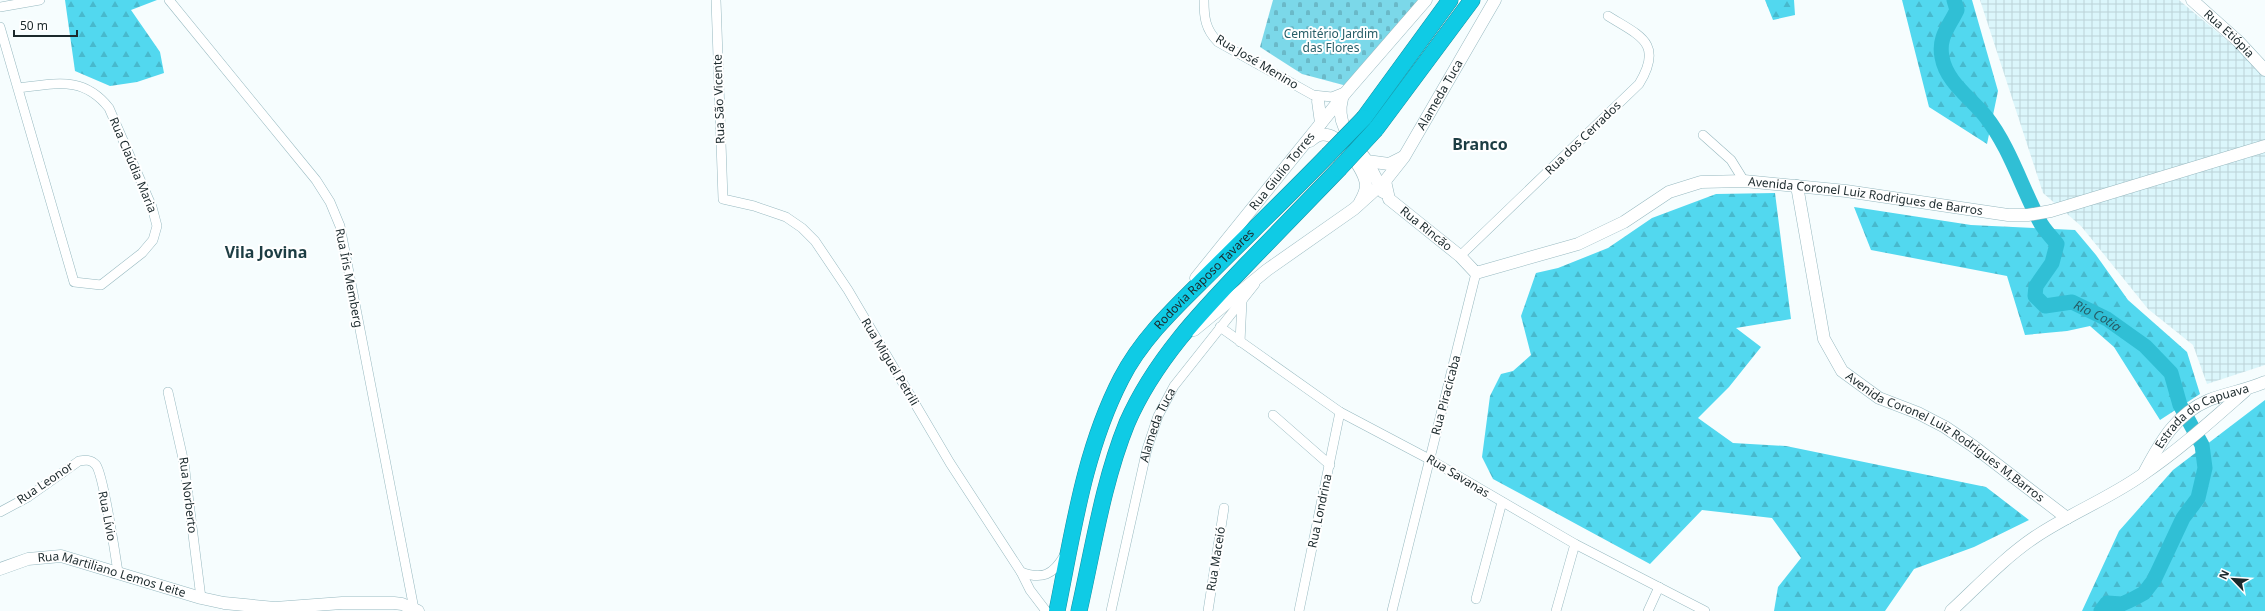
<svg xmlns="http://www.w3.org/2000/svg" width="2265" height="611" font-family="'Noto Sans',sans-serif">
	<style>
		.industrial { fill: url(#industrial-grid) }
		.forest { fill: url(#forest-firs) }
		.cemetery { fill: url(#cemetery-stones) }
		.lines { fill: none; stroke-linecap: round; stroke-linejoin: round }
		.river { stroke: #30bfd5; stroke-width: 15 }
		.street-casing { stroke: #97b9c0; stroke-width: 10 }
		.secondary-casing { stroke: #97b9c0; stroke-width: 13 }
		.highway-casing { stroke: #1392a4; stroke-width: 17 }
		.street { stroke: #fff; stroke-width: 9 }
		.secondary { stroke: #fff; stroke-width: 12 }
		.highway { stroke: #0fcbe5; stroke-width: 16 }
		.highway-bridge-casing { stroke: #1392a4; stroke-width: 17; stroke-linecap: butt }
		.highway-bridge { stroke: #0fcbe5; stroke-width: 16 }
		.labels { text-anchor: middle; stroke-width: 4; stroke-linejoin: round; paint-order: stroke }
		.park-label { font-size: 12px; fill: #275e68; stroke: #fff }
		.street-label { font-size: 12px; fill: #1b292c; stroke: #fff }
		.water-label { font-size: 13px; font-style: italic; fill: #265d67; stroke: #fff }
		.district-label { font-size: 16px; font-weight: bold; fill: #1d3d43; stroke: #fff }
	</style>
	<defs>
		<pattern id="industrial-grid" width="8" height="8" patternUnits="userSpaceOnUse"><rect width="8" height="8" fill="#dbf6fb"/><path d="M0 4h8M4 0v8" fill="none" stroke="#bbd3d7"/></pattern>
		<pattern id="forest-firs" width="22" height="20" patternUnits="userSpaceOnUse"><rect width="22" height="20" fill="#52d8ef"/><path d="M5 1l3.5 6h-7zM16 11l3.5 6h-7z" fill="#47b9cd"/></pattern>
		<pattern id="cemetery-stones" width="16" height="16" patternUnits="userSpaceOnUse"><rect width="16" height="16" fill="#7bd8e9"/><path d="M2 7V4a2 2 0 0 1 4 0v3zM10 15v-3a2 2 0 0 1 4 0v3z" fill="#6ab9c8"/></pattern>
	</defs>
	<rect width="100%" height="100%" fill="#f6fdfe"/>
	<path class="industrial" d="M1980 0H2179L2265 72V365L2207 384 2193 345 2148 309 2081 226 2043 193Z"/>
	<path class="forest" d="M65 0H157L131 10 160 52 164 73 137 82 110 86 75 71Z
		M1765 0H1794L1795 15 1773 20Z
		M1902 0H1972L1998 91 1987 144 1929 107Z
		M1775 193 1791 319 1736 328 1761 347 1729 387 1698 418 1733 443 1786 446 1986 487 2029 520 1974 547 1914 569 1885 611H1774L1778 587 1801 558 1772 518 1702 510 1650 564 1493 479 1482 457 1490 396 1501 374 1513 371 1531 355 1521 316 1536 273 1558 268 1608 248 1652 218 1716 194Z
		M1854 207 1971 225 2075 230 2096 255 2128 300 2187 352 2200 394 2160 420 2114 347 2090 326 2067 331 2025 335 2007 276 1871 250Z
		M2265 400V611H2082L2119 531 2173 470Z"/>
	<path class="cemetery" d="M1273 0H1421L1347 86 1302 74 1260 47Z"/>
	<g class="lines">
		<path class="river" id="s1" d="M1954 0 1957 10C1949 27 1938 37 1942 57 1946 82 1971 98 1986 117 2009 146 2022 188 2039 220 2043 229 2051 236 2057 244L2052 263 2036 286 2035 296 2045 306 2072 302 2107 319 2145 346 2171 373 2180 405 2202 445 2205 468 2198 498 2183 518 2154 580 2144 593 2133 599 2122 604 2107 603 2101 611"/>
		<defs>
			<g id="street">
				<path d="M169 0 316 180 330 202 340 226 414 609"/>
				<path d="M716 0 723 199 754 206 786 217 802 228 815 241 848 290 950 463 1021 572 1030 590 1046 611"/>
				<path d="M1204 0C1204 17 1205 29 1218 42L1313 95 1332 97 1347 91"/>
				<path d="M0 7 40 0"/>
				<path d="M0 27 74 282 101 285 142 253 153 240 157 226 152 207 109 108C83 75 55 84 18 88"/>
				<path d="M1703 135 1731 160 1744 181"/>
				<path d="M1460 256 1639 84C1664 43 1640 36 1608 16"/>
				<path d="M1220 327 1340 412 1429 459 1575 544 1705 611"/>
				<path d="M1240 342 1242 301"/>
				<path d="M168 392 184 463 201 598"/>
				<path d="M1273 415 1330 465"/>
				<path d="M0 512 28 497 79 461C85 460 91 459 96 465 104 476 115 554 118 572"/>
				<path d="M1021 572C1042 580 1053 575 1064 556"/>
				<path d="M1476 599 1502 502"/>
				<path id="s2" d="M1111 611 1147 449 1158 416 1174 386 1255 284"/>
				<path d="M1208 611 1224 508"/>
				<path d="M1299 611 1340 412"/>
				<path d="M1392 611 1476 273"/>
				<path d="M1556 611 1575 544"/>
				<path d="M1648 611 1659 587"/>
			</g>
			<g id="secondary">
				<path id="s3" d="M2192 0 2238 41 2265 70"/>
				<path d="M1342 99C1335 124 1353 142 1367 161L1389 164 1403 157"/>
				<path d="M1318 101 1321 123"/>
				<path d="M1310 141C1315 137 1319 133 1327 135 1341 137 1365 171 1366 185 1366 191 1363 197 1360 202"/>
				<path d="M1367 161 1383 192"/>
				<path id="s4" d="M1385 181 1389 199 1460 256 1476 273 1578 244 1624 222 1669 192 1701 182 1744 181 1846 191 2008 215H2028L2051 211 2265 146"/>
				<path id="s5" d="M1797 186 1824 339 1842 371 1879 398 1918 413 1945 427 1973 446 2067 518"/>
				<path id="s6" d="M1196 278 1347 91 1426 0"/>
				<path id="s7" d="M1194 330 1267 270 1354 209 1385 181 1404 157 1495 0"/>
				<path id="s8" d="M2145 471C2161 441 2176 414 2209 400 2227 393 2247 390 2265 382"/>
				<path id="s9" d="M0 569 28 559 61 556 201 598 224 603 275 608 342 603H394L402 604 418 611"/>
				<path d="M1951 611C1978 586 2004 558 2035 537 2069 514 2108 499 2142 475 2179 450 2212 420 2245 391"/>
			</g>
			<g id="highway">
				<path d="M1364 118 1450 0"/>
				<path d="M1376 129 1472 0"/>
				<path id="s10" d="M1057 611C1073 532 1084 451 1121 379 1143 336 1179 304 1212 271 1251 232 1290 194 1328 155"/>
				<path d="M1079 611C1093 549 1103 482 1127 423 1154 361 1200 313 1246 265 1277 233 1308 201 1339 169"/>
			</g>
		</defs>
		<use href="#street" class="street-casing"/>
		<use href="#secondary" class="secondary-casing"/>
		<use href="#highway" class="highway-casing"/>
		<use href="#street" class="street"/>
		<use href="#secondary" class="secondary"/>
		<use href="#highway" class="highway"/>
		<defs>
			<path id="highway-bridge" d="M1328 155 1364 118
				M1339 169 1376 129"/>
		</defs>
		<use href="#highway-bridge" class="highway-bridge-casing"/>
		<use href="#highway-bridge" class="highway-bridge"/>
	</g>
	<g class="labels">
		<g class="park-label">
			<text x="1331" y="38">Cemitério Jardim<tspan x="1331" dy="14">das Flores</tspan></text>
		</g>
		<g class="street-label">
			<text dy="4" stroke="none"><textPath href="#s3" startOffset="50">Rua Etiópia</textPath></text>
			<text transform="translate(1257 62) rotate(31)" y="4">Rua José Menino</text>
			<text dy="4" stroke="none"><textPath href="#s7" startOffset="345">Alameda Tuca</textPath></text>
			<text transform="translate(719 99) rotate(-92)" y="4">Rua São Vicente</text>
			<text transform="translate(1583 138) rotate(-44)" y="4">Rua dos Cerrados</text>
			<text transform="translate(133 165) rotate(67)" y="4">Rua Claúdia Maria</text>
			<text dy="4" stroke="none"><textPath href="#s6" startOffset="137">Rua Giulio Torres</textPath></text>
			<text dy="4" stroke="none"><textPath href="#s4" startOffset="543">Avenida Coronel Luiz Rodrigues de Barros</textPath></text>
			<text dy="4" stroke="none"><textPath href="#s4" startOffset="66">Rua Rincão</textPath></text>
			<text transform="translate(349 278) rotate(79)" y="4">Rua Íris Memberg</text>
			<text dy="4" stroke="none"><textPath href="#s10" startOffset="372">Rodovia Raposo Tavares</textPath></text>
			<text transform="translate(890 362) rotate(59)" y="4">Rua Miguel Petrili</text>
			<text transform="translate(1446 395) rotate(-75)" y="4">Rua Piracicaba</text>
			<text dy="4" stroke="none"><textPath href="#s8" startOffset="83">Estrada do Capuava</textPath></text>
			<text dy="4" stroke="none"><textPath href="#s2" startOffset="192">Alameda Tuca</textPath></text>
			<text dy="4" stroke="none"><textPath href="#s5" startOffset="315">Avenida Coronel Luiz Rodrigues M,Barros</textPath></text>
			<text transform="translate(1458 476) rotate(31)" y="4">Rua Savanas</text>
			<text transform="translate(45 483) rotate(-34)" y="4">Rua Leonor</text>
			<text transform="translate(188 495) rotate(83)" y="4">Rua Norberto</text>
			<text transform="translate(1320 511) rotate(-78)" y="4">Rua Londrina</text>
			<text transform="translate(107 516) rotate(79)" y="4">Rua Lívio</text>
			<text transform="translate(1216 559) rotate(-81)" y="4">Rua Maceió</text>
			<text dy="4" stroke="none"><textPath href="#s9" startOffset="116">Rua Martiliano Lemos Leite</textPath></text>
		</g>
		<g class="water-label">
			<text dy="5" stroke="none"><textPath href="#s1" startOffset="411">Rio Cotia</textPath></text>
		</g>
		<g class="district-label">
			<text x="1480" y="150">Branco</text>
			<text x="266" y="258">Vila Jovina</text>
		</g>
	</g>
	<g transform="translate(2233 579) rotate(295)" stroke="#ffffff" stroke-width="3" paint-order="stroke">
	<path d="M0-3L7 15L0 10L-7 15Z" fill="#1b292c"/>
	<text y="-6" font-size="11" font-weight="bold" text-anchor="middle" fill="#1b292c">N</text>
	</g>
	<path d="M14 30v6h63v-6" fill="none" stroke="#1b292c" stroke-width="2"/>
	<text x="20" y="30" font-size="12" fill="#1b292c" stroke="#ffffff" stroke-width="3" paint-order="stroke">50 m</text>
</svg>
